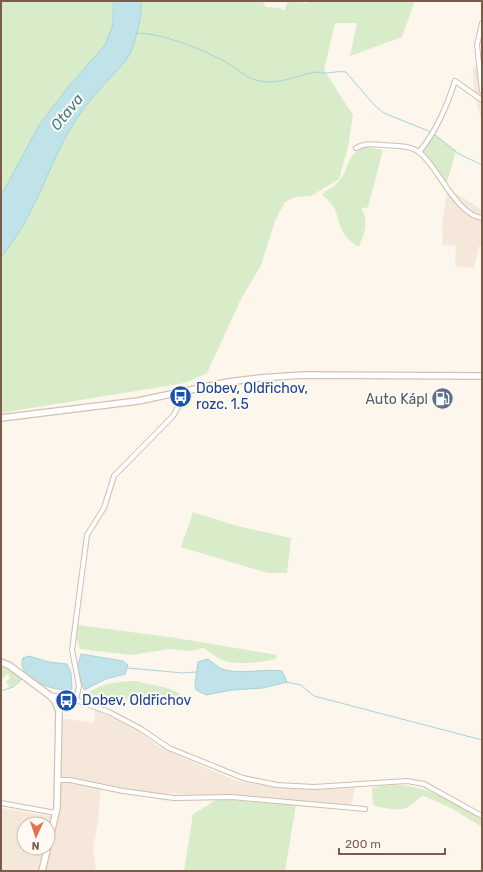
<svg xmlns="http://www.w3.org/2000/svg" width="483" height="872" font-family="Rubik,sans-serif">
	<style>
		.residential { fill: #f5e8da; fill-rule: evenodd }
		.green { fill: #d8ecc9 }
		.water { fill: #bfe3e8; stroke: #a5d3da }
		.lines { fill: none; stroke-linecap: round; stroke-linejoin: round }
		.stream { stroke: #a5d3da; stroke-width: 1 }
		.street-casing { stroke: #d1beb0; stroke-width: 6 }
		.secondary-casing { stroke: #d6c0b0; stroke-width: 8 }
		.street { stroke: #fff; stroke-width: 4 }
		.secondary { stroke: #fff; stroke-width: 5.5 }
		.labels { text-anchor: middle; stroke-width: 4; stroke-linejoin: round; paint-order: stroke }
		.transit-label { font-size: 14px; fill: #164399; stroke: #fffaf3; text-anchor: start }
		.service-label { font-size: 14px; fill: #4e5e75; stroke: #fffaf3; text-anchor: end }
		.water-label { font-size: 15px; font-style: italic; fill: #437c86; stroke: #fffaf3 }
	</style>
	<rect width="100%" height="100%" fill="#fdf6ec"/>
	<path class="residential" d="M480 60H482V123L474 94 473 69Z
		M448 188 482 210V246H479L474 268 455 266 456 246 442 245 443 230 441 229Z
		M95 709 137 731 160 747 181 757 239 782 312 790 355 786 351 806 168 793 166 802 159 798 116 792 101 787 98 822 93 849 96 871H1V808L58 817 61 718 94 723ZM24 824H48V848H24Z"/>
	<path class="green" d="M1 1H112L113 24 105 45 69 86 39 125 1 196Z
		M141 1H263L266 7 280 8 284 11 288 1 306 3 311 1H415L402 37 350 56 357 23H335L324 70 353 115 348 147 339 179 311 196 295 197 285 202 275 221 261 265 241 299 207 373 185 383 1 413V257C35 218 47 166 74 123 83 108 96 93 108 80 117 70 127 62 132 49 136 40 143 10 141 1Z
		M433 133 456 151 446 186 421 152Z
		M366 147 383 150 368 207 361 209C369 218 365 235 359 246H357C331 230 346 212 322 195 326 189 333 188 337 183 349 172 347 150 366 147Z
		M193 512 237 526 291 538 287 573H268L181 547Z
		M78 625 176 638 277 655 276 659C261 662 237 666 222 660 216 657 210 652 203 648L190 651 169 649 131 655 80 649 76 638Z
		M1 664 17 673 22 679 10 688 6 682 10 678 8 673 1 680Z
		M137 681C150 686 176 686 183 698L182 701 176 703 105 698 95 703 87 700 85 698C93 683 122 681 137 681Z
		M398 785C429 786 456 804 482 820V827L451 808 424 796C417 797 415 804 408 807 400 812 382 808 373 805L372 788 379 786Z
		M218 799 296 805 285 871H184L193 814Z"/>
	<path class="water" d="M113 1H141C143 10 136 40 132 49 127 62 117 70 108 80 96 93 83 108 74 123 47 166 35 218 1 257V196L39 125 69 86 105 45 113 24Z
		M81 654 123 661 128 665 125 674 106 679 84 690 77 668Z
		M29 656 49 662 67 664 71 673 72 689C55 693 15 678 23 658Z
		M208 659C212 662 216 665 220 668 236 676 263 668 282 671L287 682 263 688 232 690 206 695 196 690 195 685 198 662Z"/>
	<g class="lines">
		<path class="stream" d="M136 33C164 33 203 50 228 63 238 69 247 79 260 81 280 85 297 75 316 72 320 72 324 74 328 73 335 72 340 71 346 72L374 105 384 113 431 132
			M434 134 459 154 482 165
			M128 668 183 673 196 672
			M286 682 301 685 314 696 482 740
			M1 691 13 687 22 679"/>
		<defs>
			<path id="street" d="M482 23 477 45 482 91
				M356 148C366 142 373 145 383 145 395 146 409 145 419 152 437 165 456 215 482 218
				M419 152C436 132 447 106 455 81L482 100
				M50 695 76 700 109 712 141 729 169 748 243 778 277 785 314 787 407 781 424 784 482 816
				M59 711 69 703 76 700 79 686 72 650 87 535 104 508 114 476 173 416 182 400 183 392
				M57 780H70L123 791 174 798 232 797 365 809
				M1 803 56 813"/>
			<path id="secondary" d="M1 418 138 401 228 382 260 378 303 375 482 376
				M1 662 10 666 49 695 55 701 59 711 57 808 42 871"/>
		</defs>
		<use href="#street" class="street-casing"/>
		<use href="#secondary" class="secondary-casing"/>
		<use href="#street" class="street"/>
		<use href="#secondary" class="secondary"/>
	</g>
	<defs>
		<symbol id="bus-disc" viewBox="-11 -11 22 22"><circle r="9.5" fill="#1a4fb4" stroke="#fffaf3"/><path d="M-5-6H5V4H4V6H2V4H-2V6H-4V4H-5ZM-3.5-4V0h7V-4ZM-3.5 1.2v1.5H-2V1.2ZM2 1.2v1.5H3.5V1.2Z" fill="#fff"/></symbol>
		<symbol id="fuel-disc" viewBox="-11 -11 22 22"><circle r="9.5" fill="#5c6f8a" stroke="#fffaf3"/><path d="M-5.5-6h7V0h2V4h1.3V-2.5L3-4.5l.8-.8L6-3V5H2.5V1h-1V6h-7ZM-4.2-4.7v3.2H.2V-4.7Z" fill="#fff"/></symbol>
	</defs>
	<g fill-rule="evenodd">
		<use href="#bus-disc" x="168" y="384" width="25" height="25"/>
		<use href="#fuel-disc" x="430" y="386" width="25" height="25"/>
		<use href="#bus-disc" x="54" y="688" width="25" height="25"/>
	</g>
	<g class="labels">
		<g class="transit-label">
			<text x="196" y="393">Dobev, Oldřichov,<tspan x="196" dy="16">rozc. 1.5</tspan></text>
			<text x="82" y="705">Dobev, Oldřichov</text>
		</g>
		<g class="service-label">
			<text x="428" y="404">Auto Kápl</text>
		</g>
		<g class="water-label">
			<text transform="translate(67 112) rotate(-51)" y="5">Otava</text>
		</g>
	</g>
	<rect width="483" height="872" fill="none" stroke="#7a5c4d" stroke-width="4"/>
	<g transform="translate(36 836) rotate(183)"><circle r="19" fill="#fffaf3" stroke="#cabbb1"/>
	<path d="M0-3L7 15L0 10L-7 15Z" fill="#e76f51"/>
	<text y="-6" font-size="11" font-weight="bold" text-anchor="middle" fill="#7a5c4d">N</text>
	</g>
	<path d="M339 848v6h106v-6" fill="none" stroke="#7a5c4d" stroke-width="2"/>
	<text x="345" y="848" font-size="12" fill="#7a5c4d" stroke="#fffaf3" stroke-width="3" paint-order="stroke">200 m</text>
</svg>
